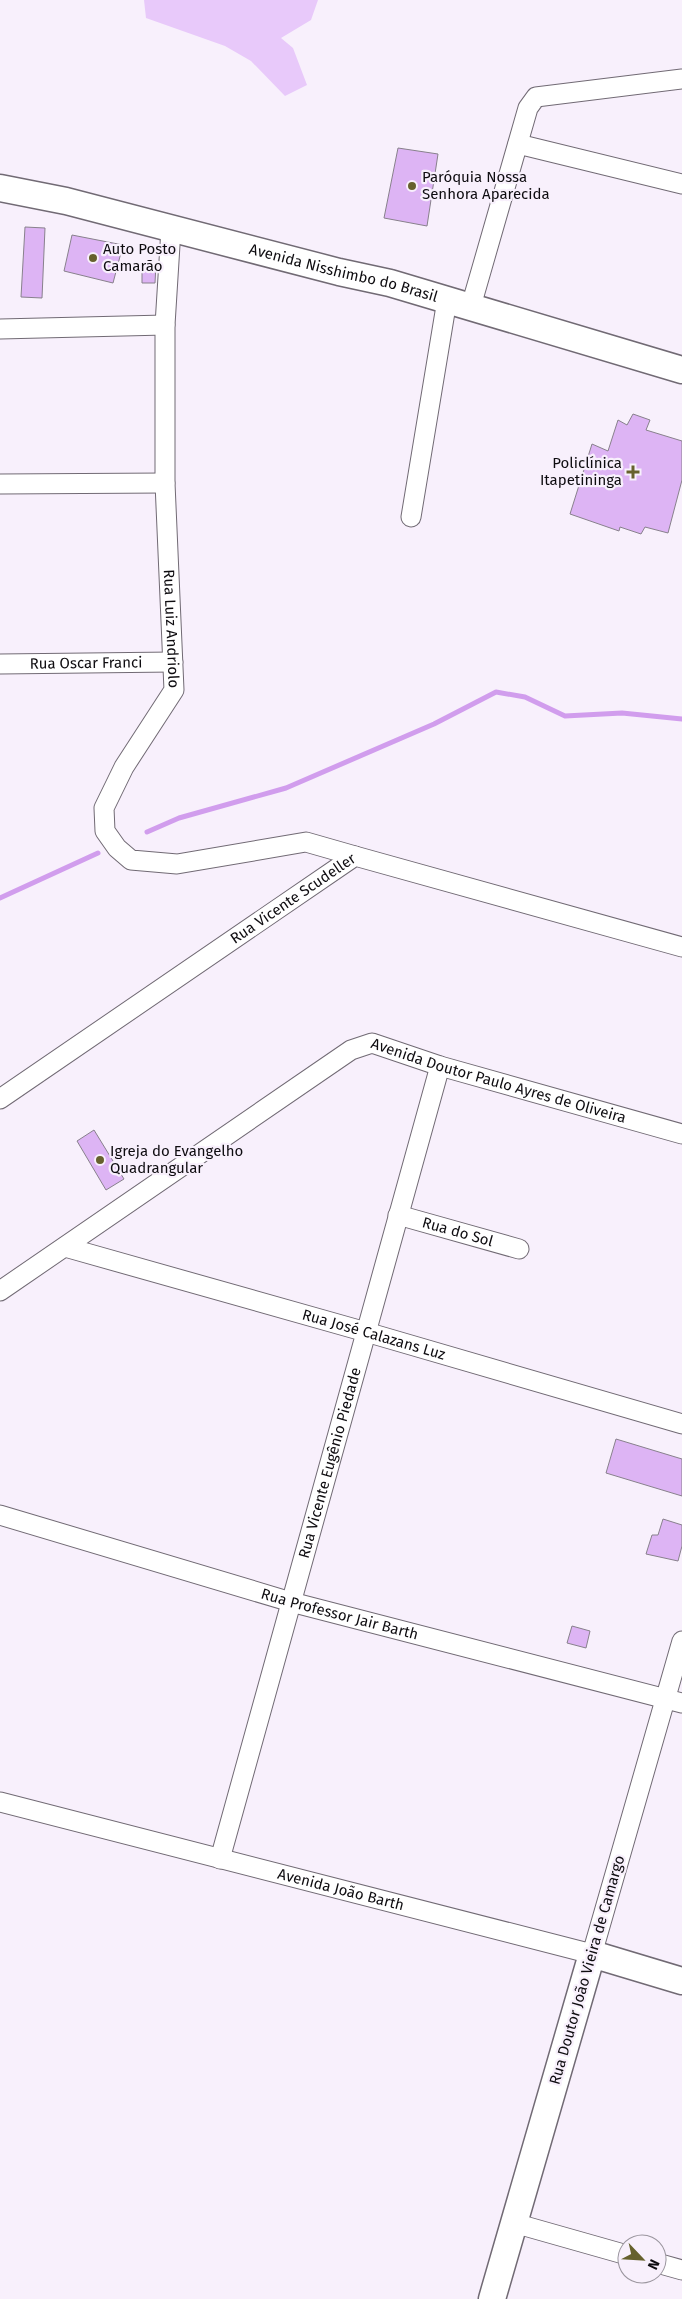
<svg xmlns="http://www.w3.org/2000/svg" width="682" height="2299" font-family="'Fira Sans',sans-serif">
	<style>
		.green { fill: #e8c9fa }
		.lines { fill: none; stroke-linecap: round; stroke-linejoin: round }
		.stream { stroke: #d19ded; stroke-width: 5 }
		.building { fill: #ddb4f4; stroke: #88818c }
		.minor-casing { stroke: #716a74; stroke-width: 21 }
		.secondary-casing { stroke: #716a74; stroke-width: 29 }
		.minor { stroke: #fff; stroke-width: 19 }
		.secondary { stroke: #fff; stroke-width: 26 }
		.poi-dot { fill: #66612d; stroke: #f8f0fc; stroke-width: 2 }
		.labels { text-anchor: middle; stroke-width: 4.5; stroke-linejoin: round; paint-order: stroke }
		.poi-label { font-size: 15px; fill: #0e0c10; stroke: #f8f0fc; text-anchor: start }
		.street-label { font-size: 15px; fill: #0e0c10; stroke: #f8f0fc }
	</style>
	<rect width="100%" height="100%" fill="#f8f0fc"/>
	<path class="green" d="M144 0H318L311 20 281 38 293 48 307 85 285 96 251 61 225 46 146 18Z"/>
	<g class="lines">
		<path class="stream" d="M147 832 179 818 286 788 434 724 496 692 525 697 565 716 622 713 682 719
			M0 898 98 853"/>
	</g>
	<path class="building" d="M398 148 438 154 427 226 384 218Z
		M25 227 45 228 42 298 21 297Z
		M72 235 123 245 113 283 64 271Z
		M156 264 155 283H142V265Z
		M633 414 650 420 646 430 682 441V480L668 533 645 527 641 534 620 527 619 531 570 514 592 444 608 451 618 420 627 425Z
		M94 1130 124 1179 106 1190 77 1141Z
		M616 1439 682 1459V1496L606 1473Z
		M663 1519 682 1525V1546L678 1561 646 1554 652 1535H658Z
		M572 1626 590 1631 586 1648 567 1643Z"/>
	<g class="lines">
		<defs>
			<g id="minor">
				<path d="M518 144 682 184"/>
				<path id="s1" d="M171 229 165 325V483L174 690 124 767 104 808 105 831 117 848 131 860 177 864 306 842 355 856"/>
				<path d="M471 306 528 108 536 97 682 79"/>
				<path d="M0 329 165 325"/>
				<path d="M0 484 165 483"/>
				<path d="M411 517 447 300"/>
				<path id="s2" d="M0 664 173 662"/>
				<path id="s3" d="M0 1099 355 856 682 947"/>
				<path id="s4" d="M398 1215 519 1249"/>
				<path id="s5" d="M65 1247 366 1332 682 1424"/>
				<path id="s6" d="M0 1291 351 1050 372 1043 440 1066 682 1134"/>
				<path id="s7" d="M0 1515 291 1602 682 1703"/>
				<path id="s8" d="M0 1802 592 1954 682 1641"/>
				<path id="s9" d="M220 1859 440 1066"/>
				<path d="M514 2223 627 2255"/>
				<path d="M657 2263 682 2270"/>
			</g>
			<g id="secondary">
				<path id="s10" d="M0 188 66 201 339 272 390 283 682 370"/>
				<path d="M492 2299 592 1954 682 1981"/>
			</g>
		</defs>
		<use href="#minor" class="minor-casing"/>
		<use href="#secondary" class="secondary-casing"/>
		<use href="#minor" class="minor"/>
		<use href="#secondary" class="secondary"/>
	</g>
	<g class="poi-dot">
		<circle cx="412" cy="186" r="5"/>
		<circle cx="93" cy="258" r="5"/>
		<path d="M630.5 464.5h5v5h5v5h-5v5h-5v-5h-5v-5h5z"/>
		<circle cx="100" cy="1160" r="5"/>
	</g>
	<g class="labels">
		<g class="poi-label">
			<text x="422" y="182">Paróquia Nossa<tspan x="422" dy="17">Senhora Aparecida</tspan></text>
			<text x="103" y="254">Auto Posto<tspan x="103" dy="17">Camarão</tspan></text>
			<text x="622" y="468" text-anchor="end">Policlínica<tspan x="622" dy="17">Itapetininga</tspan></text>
			<text x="110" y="1156">Igreja do Evangelho<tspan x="110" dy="17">Quadrangular</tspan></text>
		</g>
		<g class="street-label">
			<text dy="5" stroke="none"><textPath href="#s10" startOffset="354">Avenida Nisshimbo do Brasil</textPath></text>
			<text dy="5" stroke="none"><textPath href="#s1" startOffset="400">Rua Luiz Andriolo</textPath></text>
			<text dy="5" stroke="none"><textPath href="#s2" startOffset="86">Rua Oscar Franci</textPath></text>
			<text dy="5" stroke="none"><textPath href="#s3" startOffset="355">Rua Vicente Scudeller</textPath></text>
			<text dy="5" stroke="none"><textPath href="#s6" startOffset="580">Avenida Doutor Paulo Ayres de Oliveira</textPath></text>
			<text dy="5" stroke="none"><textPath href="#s4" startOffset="62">Rua do Sol</textPath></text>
			<text dy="5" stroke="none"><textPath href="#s5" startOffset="321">Rua José Calazans Luz</textPath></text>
			<text dy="5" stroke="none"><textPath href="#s9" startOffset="411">Rua Vicente Eugênio Piedade</textPath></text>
			<text dy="5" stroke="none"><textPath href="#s7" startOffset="354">Rua Professor Jair Barth</textPath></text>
			<text dy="5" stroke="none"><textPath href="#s8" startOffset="352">Avenida João Barth</textPath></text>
			<text transform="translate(587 1970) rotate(-74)" y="5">Rua Doutor João Vieira de Camargo</text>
		</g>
	</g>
	<g transform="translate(642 2259) rotate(115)"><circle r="24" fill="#f8f0fc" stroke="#9a959e"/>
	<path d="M0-4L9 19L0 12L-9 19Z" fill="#66612d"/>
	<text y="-8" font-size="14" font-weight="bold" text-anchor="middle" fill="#0e0c10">N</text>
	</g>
</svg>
